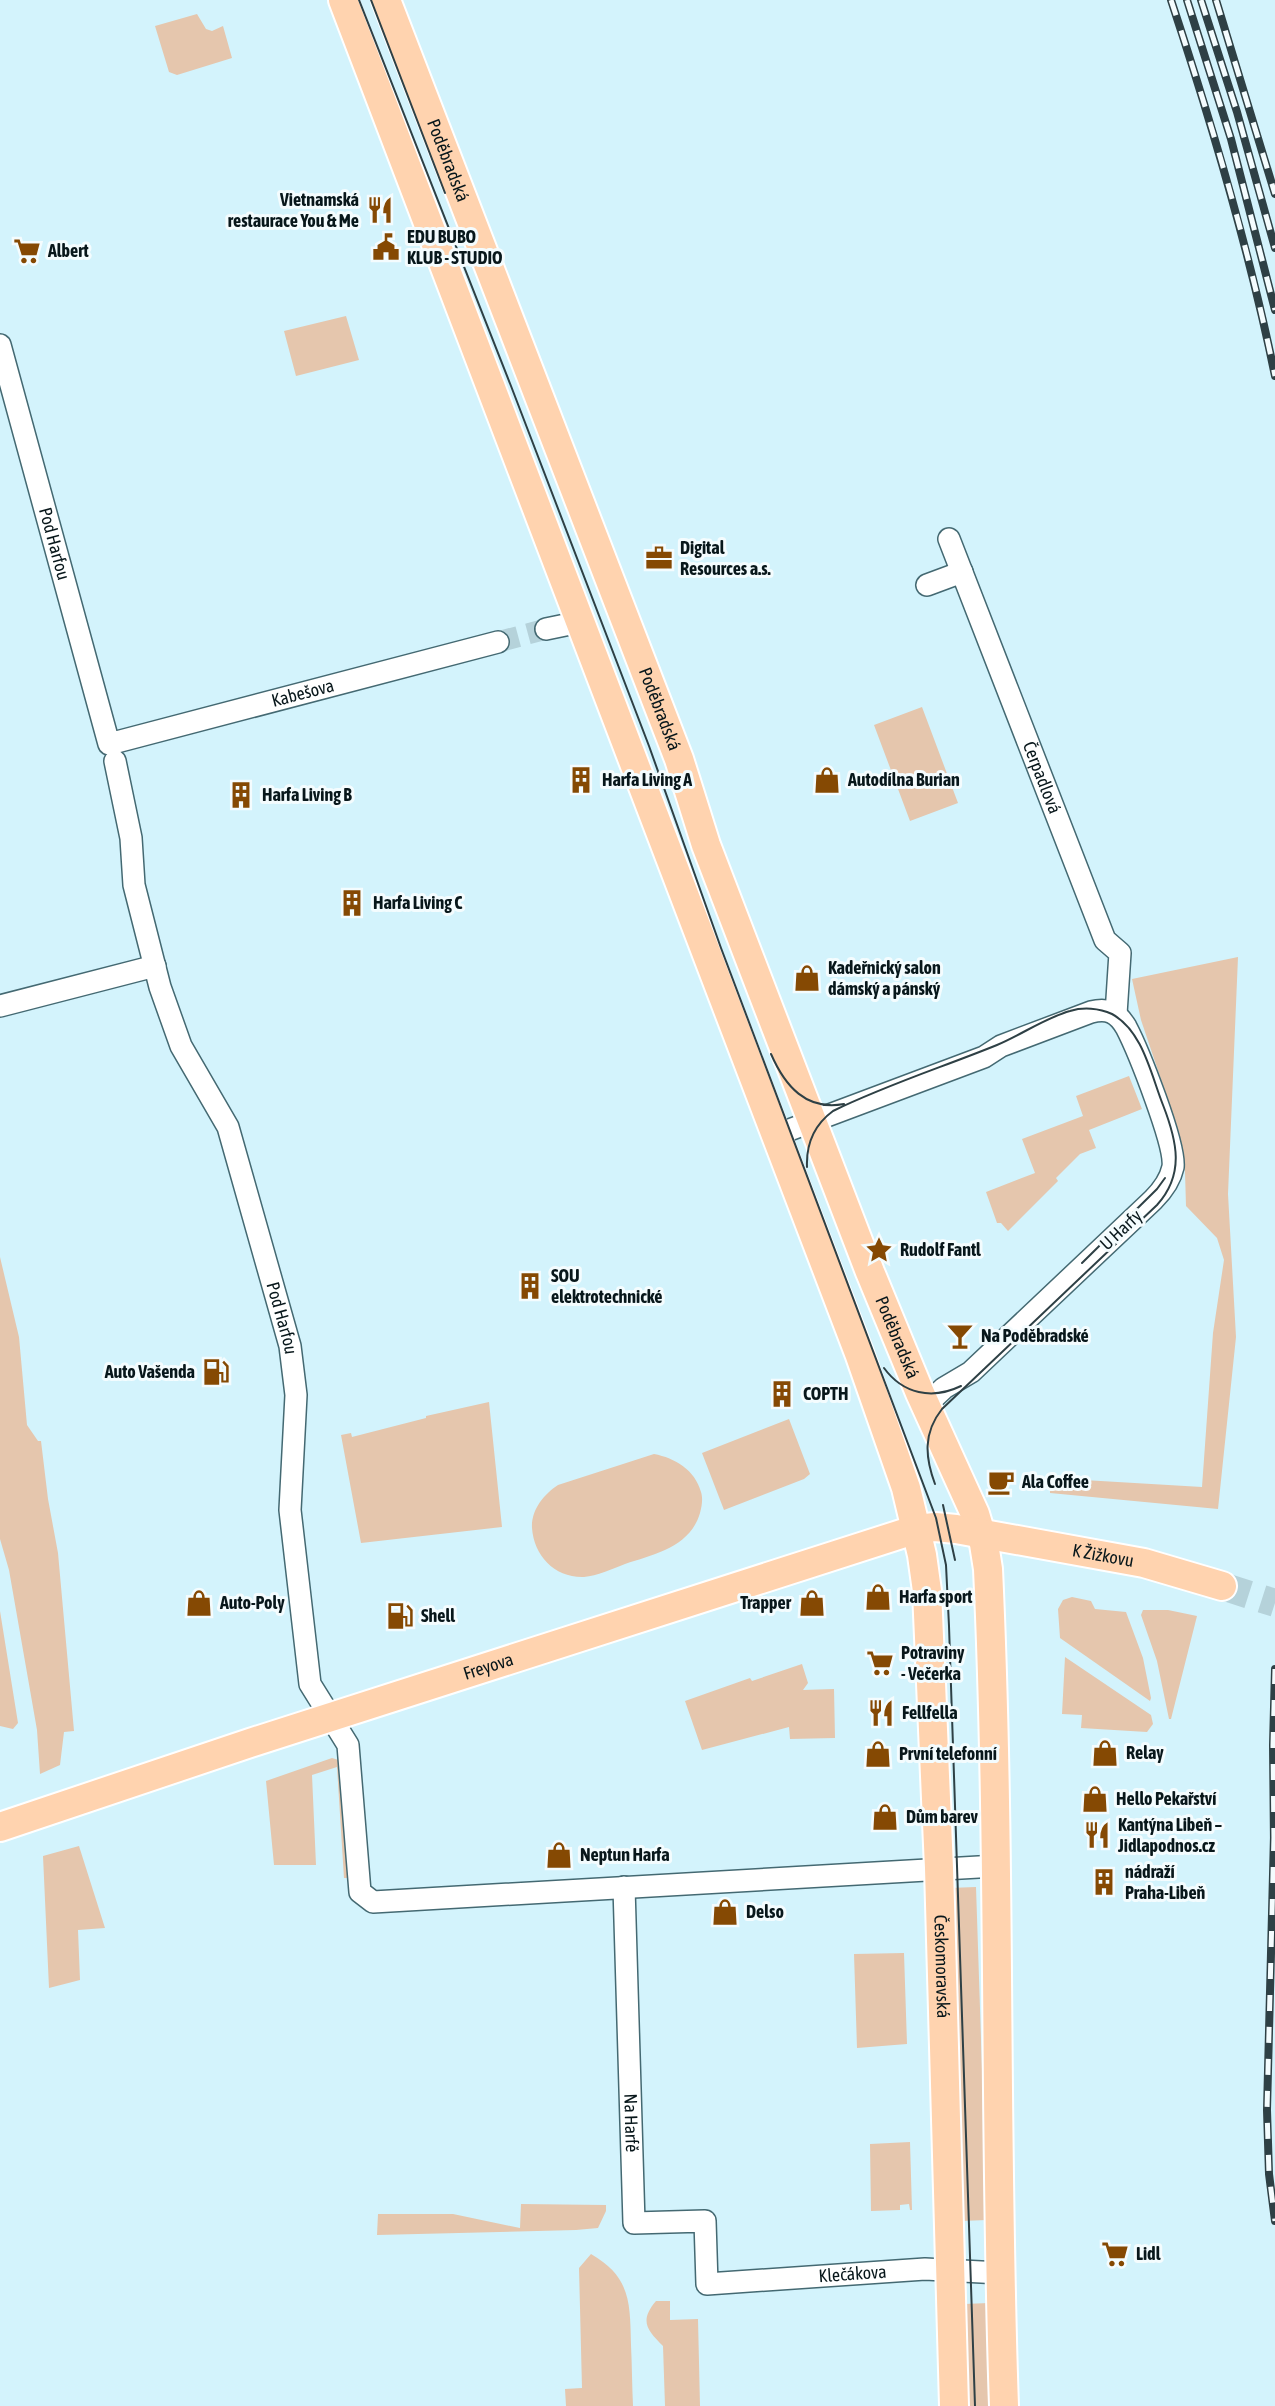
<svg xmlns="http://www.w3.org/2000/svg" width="1275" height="2406" font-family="'Asap Condensed',sans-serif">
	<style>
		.green { fill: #e5c6ad }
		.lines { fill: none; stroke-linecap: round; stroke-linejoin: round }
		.minor-tunnel { stroke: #b5d2da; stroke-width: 21; stroke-dasharray: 21 10; stroke-linecap: butt }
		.major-tunnel { stroke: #b5d2da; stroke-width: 28; stroke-dasharray: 28 14; stroke-linecap: butt }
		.minor-casing { stroke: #446972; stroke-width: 24 }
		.major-casing { stroke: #fff; stroke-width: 32 }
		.minor { stroke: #fff; stroke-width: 21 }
		.major { stroke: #ffd3af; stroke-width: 28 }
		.tram { stroke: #2e4045; stroke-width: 2 }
		.rail-casing { stroke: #2e4045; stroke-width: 8 }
		.rail { stroke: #f4fcfe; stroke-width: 5; stroke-dasharray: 16; stroke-linecap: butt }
		.labels { text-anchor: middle; stroke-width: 6; stroke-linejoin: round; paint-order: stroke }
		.street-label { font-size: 18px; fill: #08171b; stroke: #f4fcfe }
		.poi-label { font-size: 18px; font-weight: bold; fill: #08171b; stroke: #f4fcfe; text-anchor: start }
	</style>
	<rect width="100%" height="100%" fill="#d3f3fc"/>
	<path class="green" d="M197 14 206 29 212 31 223 26 232 58 177 75 169 72 155 26Z
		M346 316 359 360 296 376 284 331Z
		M922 707 958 803 910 821 874 725Z
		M1238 957 1228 1194 1236 1337 1218 1509 1050 1493V1478L1202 1487 1213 1333 1224 1260 1217 1238 1186 1206 1185 1172 1179 1133 1141 1020 1132 979Z
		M1129 1076 1142 1109 1089 1130 1096 1148 1080 1154 1056 1178 1058 1181 1008 1231 1001 1223H997L986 1192 1035 1173 1022 1139 1083 1116 1076 1096Z
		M0 1257 19 1337 27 1425 38 1441H41L48 1499 58 1553 74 1731 64 1732 60 1765 40 1774 37 1730 9 1570 0 1539Z
		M489 1402 502 1527 361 1543 341 1435 351 1433 352 1437 426 1418V1416Z
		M789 1419 810 1474 804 1479 724 1510 702 1453Z
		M654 1454C675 1458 695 1470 701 1492 703 1498 702 1506 700 1513 690 1547 655 1554 625 1564 612 1569 597 1576 584 1577 555 1578 534 1556 532 1528 531 1510 544 1494 558 1485Z
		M1072 1597 1091 1601 1095 1609 1126 1612 1143 1658 1151 1698 1150 1701 1060 1638 1058 1609 1063 1600Z
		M1143 1610H1168L1197 1616 1171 1719H1169L1157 1661 1141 1615Z
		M0 1611 18 1723 13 1729 0 1726Z
		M1065 1657 1151 1715 1153 1724 1147 1732 1081 1728 1082 1715 1062 1714Z
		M802 1664 808 1683 803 1690 834 1689 835 1738 790 1739 789 1727 702 1750 685 1701 750 1678 752 1681Z
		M332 1758 342 1761 350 1878H344L337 1767 312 1775 316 1865H274L266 1781Z
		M79 1846 105 1928 78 1930 80 1980 49 1988 43 1856Z
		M976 1887 987 2220 961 2221 949 1888Z
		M904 1953 907 2044 857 2048 854 1954Z
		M910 2142 912 2210H910L909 2204 900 2205V2210L871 2211 870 2144Z
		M521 2204 606 2205V2211L598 2228 576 2230 377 2235 378 2214H453L520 2228Z
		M591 2254C631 2277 630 2303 631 2345 632 2365 632 2386 633 2406H566L565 2389 582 2388 579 2268Z
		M656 2301H670V2320L698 2319 700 2406H665L663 2346C647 2330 639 2321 656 2301Z
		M989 2303 994 2406H968L964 2304Z"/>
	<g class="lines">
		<path class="minor-tunnel" d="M498 642 546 629"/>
		<path class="major-tunnel" d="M1222 1586 1275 1603"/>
		<defs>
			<g id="minor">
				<path id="s1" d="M0 345 109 744 498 642"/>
				<path id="s2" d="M949 539 1105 940 1120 953 1116 1014"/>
				<path d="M927 585 962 572"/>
				<path d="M546 629 580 622"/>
				<path id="s3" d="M115 761 131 838 134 885 160 987 181 1046 228 1127 290 1346 296 1395 290 1510 310 1684 348 1745 360 1892 373 1902 996 1866"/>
				<path d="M0 1006 155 966"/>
				<path d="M776 1135 984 1057 1001 1046 1091 1012C1108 1008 1117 1012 1126 1027 1138 1050 1176 1145 1173 1167 1170 1181 1162 1191 1153 1200L971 1372 944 1388 926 1405"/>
				<path id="s4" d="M624 1887 634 2223 705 2221 707 2284 925 2269 1000 2273"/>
			</g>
			<g id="major">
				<path id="s5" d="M343 0 859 1353 906 1488 922 1555 927 1591 939 1868 954 2406"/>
				<path id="s6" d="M386 0 679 759 706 845 870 1272 920 1393 975 1514 984 1544 988 1569C1001 1848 994 2127 1004 2406"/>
				<path id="s7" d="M0 1827 250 1743 917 1529 935 1527 956 1529 1144 1563 1222 1586"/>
			</g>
		</defs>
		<use href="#minor" class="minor-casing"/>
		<use href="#major" class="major-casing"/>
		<use href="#minor" class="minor"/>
		<use href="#major" class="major"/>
		<path class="tram" d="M359 0 511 386 649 746 721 948 936 1518 946 1565 949 1626 975 2406
			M371 0 445 193
			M771 1054C785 1086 806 1111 844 1104
			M807 1167C806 1143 814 1125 833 1111 886 1085 943 1067 997 1045 1021 1035 1045 1018 1070 1011 1083 1007 1099 1008 1112 1014 1143 1031 1151 1075 1163 1105 1177 1141 1185 1174 1157 1205L942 1409C923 1433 925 1457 935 1484
			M1082 1263 1157 1189 1165 1178
			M884 1368C903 1394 932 1400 961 1386
			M943 1505 955 1560"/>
		<defs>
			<path id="rail" d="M1171 0C1212 124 1249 248 1275 376
				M1187 0 1231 139 1275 310
				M1201 0 1237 112 1275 248
				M1216 0 1275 194
				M1274 1835 1267 2110 1269 2174 1275 2221
				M1274 1844 1273 1745 1275 1669"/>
		</defs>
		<use href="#rail" class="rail-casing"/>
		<use href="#rail" class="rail"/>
	</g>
	<defs>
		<symbol id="restaurant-bare" viewBox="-9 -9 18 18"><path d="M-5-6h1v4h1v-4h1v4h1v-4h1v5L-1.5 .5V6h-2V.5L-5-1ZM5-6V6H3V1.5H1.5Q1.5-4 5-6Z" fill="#854903" stroke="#f4fcfe" stroke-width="2.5" paint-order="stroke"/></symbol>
		<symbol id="civic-bare" viewBox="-9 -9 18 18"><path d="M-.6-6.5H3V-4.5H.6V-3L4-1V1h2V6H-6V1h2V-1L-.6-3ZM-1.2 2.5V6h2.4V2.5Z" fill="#854903" stroke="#f4fcfe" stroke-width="2.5" paint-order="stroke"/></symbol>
		<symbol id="supermarket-bare" viewBox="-9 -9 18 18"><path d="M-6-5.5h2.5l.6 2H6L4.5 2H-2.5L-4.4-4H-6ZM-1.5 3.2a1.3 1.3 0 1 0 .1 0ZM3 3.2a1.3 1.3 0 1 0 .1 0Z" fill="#854903" stroke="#f4fcfe" stroke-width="2.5" paint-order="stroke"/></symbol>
		<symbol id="office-bare" viewBox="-9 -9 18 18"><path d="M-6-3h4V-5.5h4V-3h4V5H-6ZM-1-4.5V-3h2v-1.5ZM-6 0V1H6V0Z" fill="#854903" stroke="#f4fcfe" stroke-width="2.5" paint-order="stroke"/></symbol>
		<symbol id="building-bare" viewBox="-9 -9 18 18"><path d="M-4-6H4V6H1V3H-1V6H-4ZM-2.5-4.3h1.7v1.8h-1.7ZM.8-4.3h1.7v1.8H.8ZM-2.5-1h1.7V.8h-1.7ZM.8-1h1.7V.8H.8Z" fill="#854903" stroke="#f4fcfe" stroke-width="2.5" paint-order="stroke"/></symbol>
		<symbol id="shop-bare" viewBox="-9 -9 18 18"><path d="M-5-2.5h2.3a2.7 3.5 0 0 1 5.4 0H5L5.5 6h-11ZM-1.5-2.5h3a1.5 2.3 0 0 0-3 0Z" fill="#854903" stroke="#f4fcfe" stroke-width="2.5" paint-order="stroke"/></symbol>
		<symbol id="sight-bare" viewBox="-9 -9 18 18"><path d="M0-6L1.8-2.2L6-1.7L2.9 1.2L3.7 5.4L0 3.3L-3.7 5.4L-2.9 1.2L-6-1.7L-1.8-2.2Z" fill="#854903" stroke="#f4fcfe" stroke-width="2.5" paint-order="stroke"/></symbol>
		<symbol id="bar-bare" viewBox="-9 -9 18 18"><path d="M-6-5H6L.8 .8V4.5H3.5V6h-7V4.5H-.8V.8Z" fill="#854903" stroke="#f4fcfe" stroke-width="2.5" paint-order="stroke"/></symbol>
		<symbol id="fuel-bare" viewBox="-9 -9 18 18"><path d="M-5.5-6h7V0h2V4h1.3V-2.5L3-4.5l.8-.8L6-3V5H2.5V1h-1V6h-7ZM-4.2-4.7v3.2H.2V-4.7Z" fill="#854903" stroke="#f4fcfe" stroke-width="2.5" paint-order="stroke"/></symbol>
		<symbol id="cafe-bare" viewBox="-9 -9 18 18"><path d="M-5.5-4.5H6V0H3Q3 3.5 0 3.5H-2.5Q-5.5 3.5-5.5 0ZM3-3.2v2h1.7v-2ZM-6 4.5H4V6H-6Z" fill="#854903" stroke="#f4fcfe" stroke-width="2.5" paint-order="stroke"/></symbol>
	</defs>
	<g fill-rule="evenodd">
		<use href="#restaurant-bare" x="361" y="191" width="38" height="38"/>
		<use href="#civic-bare" x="367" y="228" width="38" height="38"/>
		<use href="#supermarket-bare" x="8" y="232" width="38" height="38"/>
		<use href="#office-bare" x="640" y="539" width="38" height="38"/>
		<use href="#building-bare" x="562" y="761" width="38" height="38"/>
		<use href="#shop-bare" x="808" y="761" width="38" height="38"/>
		<use href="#building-bare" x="222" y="776" width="38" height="38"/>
		<use href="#building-bare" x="333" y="884" width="38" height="38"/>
		<use href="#shop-bare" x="788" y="959" width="38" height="38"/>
		<use href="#sight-bare" x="860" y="1231" width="38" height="38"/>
		<use href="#building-bare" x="511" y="1267" width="38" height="38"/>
		<use href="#bar-bare" x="941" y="1317" width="38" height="38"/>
		<use href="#fuel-bare" x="197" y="1353" width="38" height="38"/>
		<use href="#building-bare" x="763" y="1375" width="38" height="38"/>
		<use href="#cafe-bare" x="982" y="1463" width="38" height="38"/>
		<use href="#shop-bare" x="859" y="1578" width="38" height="38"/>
		<use href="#shop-bare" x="180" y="1584" width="38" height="38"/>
		<use href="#shop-bare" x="793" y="1584" width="38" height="38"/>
		<use href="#fuel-bare" x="381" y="1597" width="38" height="38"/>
		<use href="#supermarket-bare" x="861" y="1644" width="38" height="38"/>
		<use href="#restaurant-bare" x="862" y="1694" width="38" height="38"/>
		<use href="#shop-bare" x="1086" y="1734" width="38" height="38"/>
		<use href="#shop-bare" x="859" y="1735" width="38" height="38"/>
		<use href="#shop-bare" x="1076" y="1780" width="38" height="38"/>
		<use href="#shop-bare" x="866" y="1798" width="38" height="38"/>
		<use href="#restaurant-bare" x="1078" y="1816" width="38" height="38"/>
		<use href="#shop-bare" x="540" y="1836" width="38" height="38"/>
		<use href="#building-bare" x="1085" y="1863" width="38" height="38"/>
		<use href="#shop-bare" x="706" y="1893" width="38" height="38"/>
		<use href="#supermarket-bare" x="1096" y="2235" width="38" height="38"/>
	</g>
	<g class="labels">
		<g class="street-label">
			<text dy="6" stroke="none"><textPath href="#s6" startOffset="172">Poděbradská</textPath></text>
			<text dy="6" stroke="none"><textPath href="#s1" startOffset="206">Pod Harfou</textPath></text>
			<text dy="6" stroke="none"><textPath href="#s1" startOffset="614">Kabešova</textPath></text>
			<text dy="6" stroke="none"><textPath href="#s6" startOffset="760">Poděbradská</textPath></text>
			<text dy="6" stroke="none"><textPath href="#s2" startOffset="256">Čerpadlová</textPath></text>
			<text transform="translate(1121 1230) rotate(-43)" y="6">U Harfy</text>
			<text dy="6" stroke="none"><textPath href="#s3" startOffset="586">Pod Harfou</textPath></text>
			<text dy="6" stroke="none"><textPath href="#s6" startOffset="1432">Poděbradská</textPath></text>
			<text dy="6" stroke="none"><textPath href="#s7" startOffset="1153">K Žižkovu</textPath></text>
			<text dy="6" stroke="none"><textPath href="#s7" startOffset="514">Freyova</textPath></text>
			<text dy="6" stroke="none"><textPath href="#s5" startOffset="2072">Českomoravská</textPath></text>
			<text dy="6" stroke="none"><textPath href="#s4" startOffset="236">Na Harfě</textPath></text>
			<text dy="6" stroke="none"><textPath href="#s4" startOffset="616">Klečákova</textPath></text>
		</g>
		<g class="poi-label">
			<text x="359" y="206" text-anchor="end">Vietnamská<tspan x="359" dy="21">restaurace You &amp; Me</tspan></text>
			<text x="407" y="243">EDU BUBO<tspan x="407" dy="21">KLUB - STUDIO</tspan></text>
			<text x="48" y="257">Albert</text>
			<text x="680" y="554">Digital<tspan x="680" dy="21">Resources a.s.</tspan></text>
			<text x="602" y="786">Harfa Living A</text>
			<text x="848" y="786">Autodílna Burian</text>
			<text x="262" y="801">Harfa Living B</text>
			<text x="373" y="909">Harfa Living C</text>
			<text x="828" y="974">Kadeřnický salon<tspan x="828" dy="21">dámský a pánský</tspan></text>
			<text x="900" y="1256">Rudolf Fantl</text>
			<text x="551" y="1282">SOU<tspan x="551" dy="21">elektrotechnické</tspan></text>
			<text x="981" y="1342">Na Poděbradské</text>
			<text x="195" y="1378" text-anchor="end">Auto Vašenda</text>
			<text x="803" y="1400">COPTH</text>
			<text x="1022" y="1488">Ala Coffee</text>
			<text x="899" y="1603">Harfa sport</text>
			<text x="220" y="1609">Auto-Poly</text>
			<text x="791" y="1609" text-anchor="end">Trapper</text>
			<text x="421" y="1622">Shell</text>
			<text x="901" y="1659">Potraviny<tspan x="901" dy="21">- Večerka</tspan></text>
			<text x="902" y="1719">Fellfella</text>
			<text x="1126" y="1759">Relay</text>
			<text x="899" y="1760">První telefonní</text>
			<text x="1116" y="1805">Hello Pekařství</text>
			<text x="906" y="1823">Dům barev</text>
			<text x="1118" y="1831">Kantýna Libeň –<tspan x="1118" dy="21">Jidlapodnos.cz</tspan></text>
			<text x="580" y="1861">Neptun Harfa</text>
			<text x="1125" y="1878">nádraží<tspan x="1125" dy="21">Praha-Libeň</tspan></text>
			<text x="746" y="1918">Delso</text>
			<text x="1136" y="2260">Lidl</text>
		</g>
	</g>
</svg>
